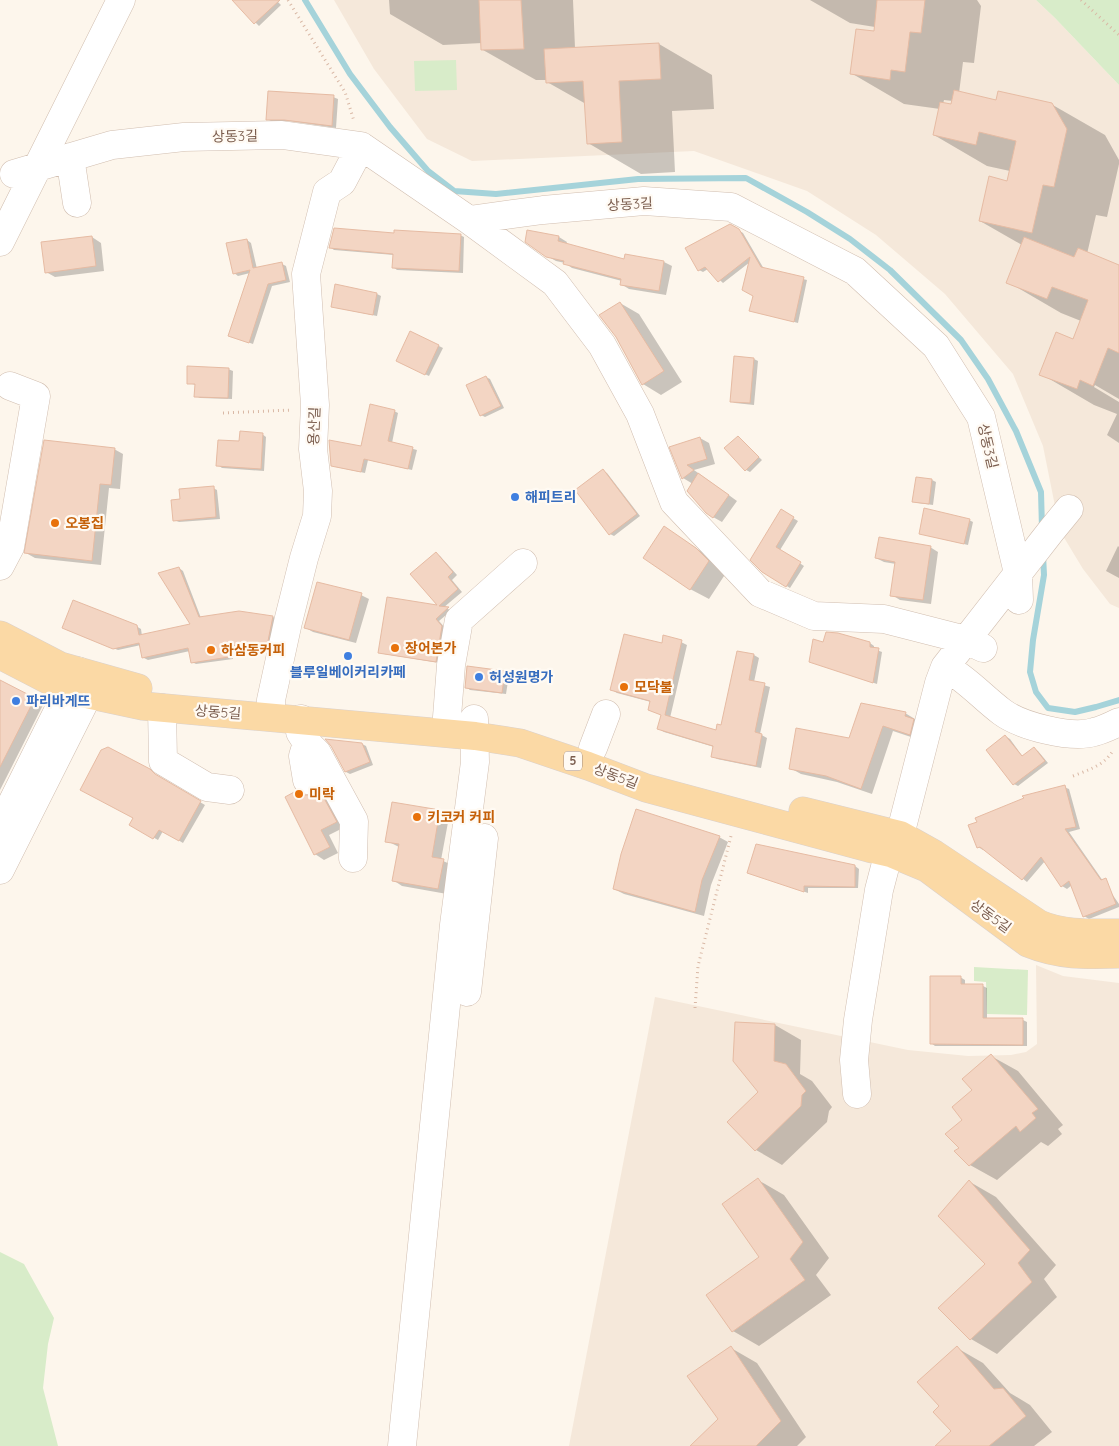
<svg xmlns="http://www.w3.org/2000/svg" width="1119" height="1446" font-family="Quicksand,'Noto Sans KR',sans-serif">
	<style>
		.residential { fill: #f5e8da }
		.green { fill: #d8ecc9 }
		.shadow { fill: #0003; fill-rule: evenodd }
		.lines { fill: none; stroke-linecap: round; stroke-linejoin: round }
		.stream { stroke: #a5d3da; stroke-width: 6 }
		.building { fill: #f3d5c3; stroke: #e6bba3 }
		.minor-casing { stroke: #d1beb0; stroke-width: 29 }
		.major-casing { stroke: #dad1cd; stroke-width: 29 }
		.path { stroke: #d9b8a5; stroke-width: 3; stroke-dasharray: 1 4; stroke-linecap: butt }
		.minor { stroke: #fff; stroke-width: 28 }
		.major { stroke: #fbd9a5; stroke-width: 28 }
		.shop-dot { fill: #3f7fe0; stroke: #fffaf3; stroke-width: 2 }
		.food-dot { fill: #e8710a; stroke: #fffaf3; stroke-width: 2 }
		.labels { text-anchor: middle; stroke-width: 4.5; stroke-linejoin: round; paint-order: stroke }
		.shield { fill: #fffaf3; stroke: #a28b7f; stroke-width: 1 }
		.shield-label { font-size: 12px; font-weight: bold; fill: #7a5c4d }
		.street-label { font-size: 14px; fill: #7a5c4d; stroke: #fffaf3 }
		.shop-label { font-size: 14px; font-weight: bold; fill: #366cbe; stroke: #fffaf3; text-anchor: start }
		.food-label { font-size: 14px; font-weight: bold; fill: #c56008; stroke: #fffaf3; text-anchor: start }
	</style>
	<rect width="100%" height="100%" fill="#fdf6ec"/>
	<path class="residential" d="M334 0H1036L1055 18 1119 85V608L1110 604 1083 569 1060 531 1043 446 1013 374 945 294 876 235 807 191 694 151 472 161 427 139 374 69Z
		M1036 965 1063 976 1119 983V1446H569L655 997 908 1050 968 1056 1011 1055 1026 1052 1037 1044Z"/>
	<path class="green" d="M1036 0H1119V85L1055 18Z
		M456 60 457 90 415 91 414 61Z
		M974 967 1028 970 1027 1015 987 1014 986 982 974 981Z
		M0 1252 24 1264 54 1318 48 1344 43 1388 58 1446H0Z"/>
	<path class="shadow" d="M233 0H276L281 5 259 26Z
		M389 0H573L575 48 659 44 712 75 714 109 672 111 675 172 641 174 588 143 586 104 547 82V80H536L483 50 482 43 443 45 390 14Z
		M810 0H977L981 6 974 63 963 62 959 93 997 101 1051 104 1105 135 1119 160V164L1107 217 1096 215 1087 254 1119 266V399L1095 385 1094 387 1119 402V443L1107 435 1117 414 1094 405 1041 374 1074 340 1081 321 1061 313 1008 282 1022 245 980 221 1008 182 1010 171 987 166 934 135 940 109 904 104 851 73 875 32V27L850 23ZM944 100 953 101 952 106 943 104Z
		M333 97 338 99 336 128 289 121H271L267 119Z
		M730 225 743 233 764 269 807 280 798 323 751 311 754 296 750 262 723 283 708 269 703 272 699 270Z
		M528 231 559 237 567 242 566 245 626 261 664 262 672 266 666 295 629 289 621 284 622 281 572 268 565 263 556 261 547 256Z
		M395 235H460L464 237 463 273 397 270 393 267 394 255 334 250 330 247Z
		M92 237 101 243 104 271 55 277 46 272Z
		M247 240 251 243 257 269 282 264 286 266 290 282 272 286 253 344 233 337 250 273 238 276 234 273Z
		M336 286 377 294 381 296 377 316 337 308 333 306Z
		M620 303 639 314 682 382 661 395 643 384Z
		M411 332 443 348 429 376 401 363Z
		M754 359 758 361 754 405 735 403 731 401Z
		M228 369 233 371 232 399 200 398 196 396V385L188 383Z
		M486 377 490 379 504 408 485 417 481 415Z
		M394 411 398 413 392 443 417 450 412 470 368 460 365 473 336 467 332 465 362 448Z
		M262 434 266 437 264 471 222 468 218 465 240 442Z
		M738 437 762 460 750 472 746 470Z
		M700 438 709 443 715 464 694 470 737 501 722 522 713 517 693 484 683 478 671 447Z
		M114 449 123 454 120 489 109 488 101 565 35 558 26 553Z
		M603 471 607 473 640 516 614 536 610 534Z
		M932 480 936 482 933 505 918 503 914 501Z
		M213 488 217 490 220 519 179 522 174 520 181 500Z
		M781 511 798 521 780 550 804 566 790 588 763 571Z
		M969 520 973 522 968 545 925 535 920 533Z
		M664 528 715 560 726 573 709 599 690 589Z
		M1118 546 1119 547V578L1106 571Z
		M930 547 938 552 931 604 900 600 892 595 896 564 884 562 876 558Z
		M436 554 440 556 457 575 452 580 462 592 443 608 452 610 439 621 446 629 440 663 384 654 379 652 440 607 412 575Z
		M179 568 183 571 201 618 239 612 273 617 277 619 270 652 231 646 233 659 196 664 192 662 190 651 148 660 144 658 141 645 118 650 67 630 136 626 141 629 142 636 191 625Z
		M361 595 369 599 356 643 313 632 306 628Z
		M681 642 687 645 670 718 717 731 722 727 738 652 754 655 759 658 754 682 770 687 760 734 767 738 761 768 717 759 712 756 714 747 664 732 659 729 662 715 649 710 651 702 617 693 612 690 663 645Z
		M824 643H870L874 646V649L882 652 877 684 814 663Z
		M504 672 509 675 506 694 470 690 466 687Z
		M0 682 43 705 0 790Z
		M905 713 915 719 920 740 893 731 872 794 837 782 801 774 790 768Z
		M1005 736 1010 739 1023 757 1034 749 1038 751 1048 763 1018 786 1014 784Z
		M362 744 366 746 373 765 350 774 346 772 332 745Z
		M159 778 205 805 183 843 163 831 158 840 131 825Z
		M1064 787 1069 789 1080 829 1069 832 1119 904V907L1089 919 1084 916 1072 885 1067 889 1062 886 1045 861 1027 882 985 849 983 850 978 847Z
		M319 791 328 796 345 827 329 835 338 853 324 860 315 854 303 796 310 797Z
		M393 803 440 811 449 817 441 860 452 865 447 894 402 886 393 880 399 847 387 841Z
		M719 837 728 842 711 885 704 916 624 894 614 889Z
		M855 866 859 869 858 888H808V893L753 874Z
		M960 977 965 980V986H983L987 988V1019L1023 1020 1027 1022V1046H935L931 1043Z
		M775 1025 801 1040 800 1074 812 1081 832 1107 829 1111 827 1122 782 1165 756 1150Z
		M991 1056 1018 1071 1063 1125 1058 1129 1062 1134 1048 1146 1041 1142 997 1180 970 1165 961 1148 964 1120 973 1090Z
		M758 1180 784 1195 829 1258 816 1275 831 1295 759 1346 733 1331 761 1257Z
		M970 1182 996 1197 1056 1265 1044 1279 1057 1297 997 1354 971 1339 986 1264Z
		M731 1348 757 1363 806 1437 797 1446H692L719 1419Z
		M957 1348 983 1363 1010 1393 1030 1405 1052 1432 1034 1446H936L952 1432 941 1407Z"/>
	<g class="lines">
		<path class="stream" d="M305 0 350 74 390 127 428 171 454 191 496 194 638 179 746 178 807 212 850 239 890 270 961 340 988 379 1016 431 1041 492 1042 528
			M1043 555 1044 575 1033 640 1030 672 1036 692 1048 708 1075 712 1096 707 1119 700"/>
	</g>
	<path class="building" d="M232 0H280L254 24Z
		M479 0H521L524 49 481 50Z
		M877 0H925L921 33 910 32 905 72 891 70 890 80 850 74 856 29 874 31Z
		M659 43 661 79 619 81 622 142 587 144 583 81 546 83 544 49Z
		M954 90 996 100 998 91 1052 103 1067 129 1054 187 1043 185 1032 233 979 221 989 176 1007 181 1016 141 979 132 976 145 933 135 940 102 951 104Z
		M268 91 334 95 332 126 284 120H266Z
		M730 224 739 229 761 267 804 277 794 322 749 311 753 296 742 290 750 257 718 282 705 267 698 271 685 248Z
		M334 228 394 233V230L461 234 459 271 392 268 393 254 329 248Z
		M527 230 559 236 558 241 624 259 625 254 664 261 659 291 620 285 621 279 563 264 564 261 546 257 525 242Z
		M92 236 96 266 45 273 41 242Z
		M1024 237 1074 257 1078 248 1119 265V353L1108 348 1093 386 1080 380 1077 389 1039 375 1056 332 1073 339 1088 300 1052 287 1047 299 1006 283Z
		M247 239 253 268 282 262 286 280 268 284 249 343 228 336 250 270 233 274 226 243Z
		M335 284 377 293 373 315 331 307Z
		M620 302 664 371 642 385 616 337 599 315Z
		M410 331 439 345 425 375 396 361Z
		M734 356 754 358 750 403 730 402Z
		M187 366 229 368 228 398 194 397 195 384H187Z
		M486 376 501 406 480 416 466 385Z
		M370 404 395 410 388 441 413 447 408 469 364 459 361 472 331 466 329 440 361 446Z
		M240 431 263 433 261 469 216 466 218 440 239 441Z
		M738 436 759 457 745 471 724 448Z
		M700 437 707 459 687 465 694 470 682 479 669 447Z
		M44 440 115 448 111 485 100 484 92 561 24 553Z
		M603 469 637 514 609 535 575 490Z
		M698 473 729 495 713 518 706 513 687 491Z
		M916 477 932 479 929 504 912 502Z
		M214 486 216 517 173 521 171 500 180 499 179 489Z
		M924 508 970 519 964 544 919 534Z
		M781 509 794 517 776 547 801 562 786 587 762 572 750 560Z
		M664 526 696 548 709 561 690 590 643 558Z
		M879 537 931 546 923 600 890 596 895 562 875 558Z
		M436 552 453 572 448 577 458 589 439 606 449 607 436 619 442 626 436 662 378 653 387 597 437 605 410 574Z
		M179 567 199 617 239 611 273 616 266 651 227 644 229 657 191 663 188 648 142 658 139 643 113 649 62 628 73 600 137 625 139 635 190 624 158 573Z
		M317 582 362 593 349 640 304 628Z
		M826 632 838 633 870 642V647L879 648 873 683 809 662 813 639 823 642Z
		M624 634 662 643 663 635 682 640 665 715 716 730 717 724 721 725 737 651 754 654 749 680 765 683 755 732 762 734 756 766 711 757 713 746 657 729 661 715 648 710 650 701 610 690Z
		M467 666 505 671 502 693 465 688Z
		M0 680 35 698 0 767Z
		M861 703 906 712 905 716 914 719 910 735 883 726 861 789 826 776 789 769 796 728 849 738Z
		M1005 735 1022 756 1034 747 1045 761 1013 785 986 750Z
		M325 739 362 743 370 762 345 772 331 746Z
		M108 747 150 769 155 774 201 801 179 841 159 830 153 839 129 825 133 818 80 790 101 750Z
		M1065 785 1076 827 1065 829 1101 880 1106 878 1116 904 1083 917 1069 881 1061 887 1041 857 1022 880 980 847 977 848 968 825 977 822 975 818 1024 798 1022 796Z
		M319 789 337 822 321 830 330 847 314 855 285 797 296 791 302 795H310Z
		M392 802 440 810 432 857 444 859 438 889 392 881 399 844 385 842Z
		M636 809 720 836 702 880 695 912 613 889 621 854Z
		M756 844 855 865V887L804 886V892L747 873Z
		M930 976H961V984H983V1018H1023V1045L930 1044Z
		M735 1022 775 1024 774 1061 786 1064 806 1091 802 1095 801 1106 755 1151 727 1122 758 1092 733 1061Z
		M991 1054 1038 1109 1032 1113 1036 1118 1020 1132 1016 1126 969 1166 954 1151 959 1148 945 1134 962 1120 952 1107 972 1090 962 1079Z
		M758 1178 803 1242 790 1259 805 1280 732 1332 706 1295 759 1257 722 1204Z
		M969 1180 1030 1250 1018 1263 1032 1282 970 1340 938 1308 985 1264 938 1216Z
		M731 1346 781 1421 756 1446H690L718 1419 687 1376Z
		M957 1346 994 1389 1003 1388 1026 1416 989 1446H935L951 1431 933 1412 939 1406 917 1382Z"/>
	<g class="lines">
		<defs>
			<path id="minor" d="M70 157 77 203
				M14 174 112 145 184 137 282 135 361 146 469 220 543 210 644 201 731 207 855 271 936 346 981 417 1018 573 1019 600
				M469 220 555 283 602 345 640 414 674 502 760 593 814 616 884 619 966 640 983 648
				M0 242 121 0
				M0 566 10 547 36 396 10 386
				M945 667C967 679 982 697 1002 712 1021 726 1071 739 1094 732 1103 730 1111 726 1119 722
				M162 708 163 761 207 787 230 790
				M271 716V700L288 622 304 558 317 516 318 491 313 449 315 405 306 274 327 192 342 182 361 146
				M447 717 451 665 459 620 523 563
				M301 719 300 732 307 743 317 753 354 821 353 858
				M593 748 606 714
				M307 780 303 756 307 743
				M0 827 78 671
				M0 870 97 677
				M467 992 484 838
				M857 1094 854 1060 858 1020 879 890 885 867 900 835 939 683 945 667 1051 531 1069 509
				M402 1446 454 925 475 762 474 719"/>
			<path id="major" d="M0 635 60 666 138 688
				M0 655 68 690 143 706 475 736 520 743 588 766 646 788 869 848 891 853 927 868 1028 943C1060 956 1086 955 1119 954
				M803 811 900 835 934 854 1039 924C1065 935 1091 933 1119 933"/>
		</defs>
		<use href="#minor" class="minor-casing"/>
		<use href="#major" class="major-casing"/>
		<path class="path" d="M288 0 345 92 354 121
			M1081 0 1119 35
			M223 413 292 410
			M1073 776C1088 770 1103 766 1112 752
			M695 1008 698 966 731 836"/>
		<use href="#minor" class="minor"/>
		<use href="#major" class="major"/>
	</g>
	<g class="shop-dot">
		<circle cx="515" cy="497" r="5"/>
		<circle cx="348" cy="656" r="5"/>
		<circle cx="479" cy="677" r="5"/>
		<circle cx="16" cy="701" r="5"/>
	</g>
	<g class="food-dot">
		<circle cx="55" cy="523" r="5"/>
		<circle cx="395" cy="648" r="5"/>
		<circle cx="211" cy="650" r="5"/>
		<circle cx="624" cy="687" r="5"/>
		<circle cx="299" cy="794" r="5"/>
		<circle cx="417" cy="817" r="5"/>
	</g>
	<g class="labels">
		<rect class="shield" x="564" y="751.5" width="18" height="19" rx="4"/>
		<g class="shield-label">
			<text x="573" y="765">5</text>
		</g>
		<g class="street-label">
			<text transform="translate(235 136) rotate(-1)" y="5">상동3길</text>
			<text transform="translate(630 204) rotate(-3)" y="5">상동3길</text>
			<text transform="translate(314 426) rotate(-88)" y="5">용산길</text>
			<text transform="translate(988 446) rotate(77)" y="5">상동3길</text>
			<text transform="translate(218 712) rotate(4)" y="5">상동5길</text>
			<text transform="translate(616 776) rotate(21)" y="5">상동5길</text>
			<text transform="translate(991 916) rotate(36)" y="5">상동5길</text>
		</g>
		<g class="shop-label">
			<text x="525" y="502">해피트리</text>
			<text x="348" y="677" text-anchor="middle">블루일베이커리카페</text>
			<text x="489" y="682">허성원명가</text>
			<text x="26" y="706">파리바게뜨</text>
		</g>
		<g class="food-label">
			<text x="65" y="528">오봉집</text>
			<text x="405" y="653">장어본가</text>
			<text x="221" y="655">하삼동커피</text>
			<text x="634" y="692">모닥불</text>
			<text x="309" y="799">미락</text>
			<text x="427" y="822">키코커 커피</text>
		</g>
	</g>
</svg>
